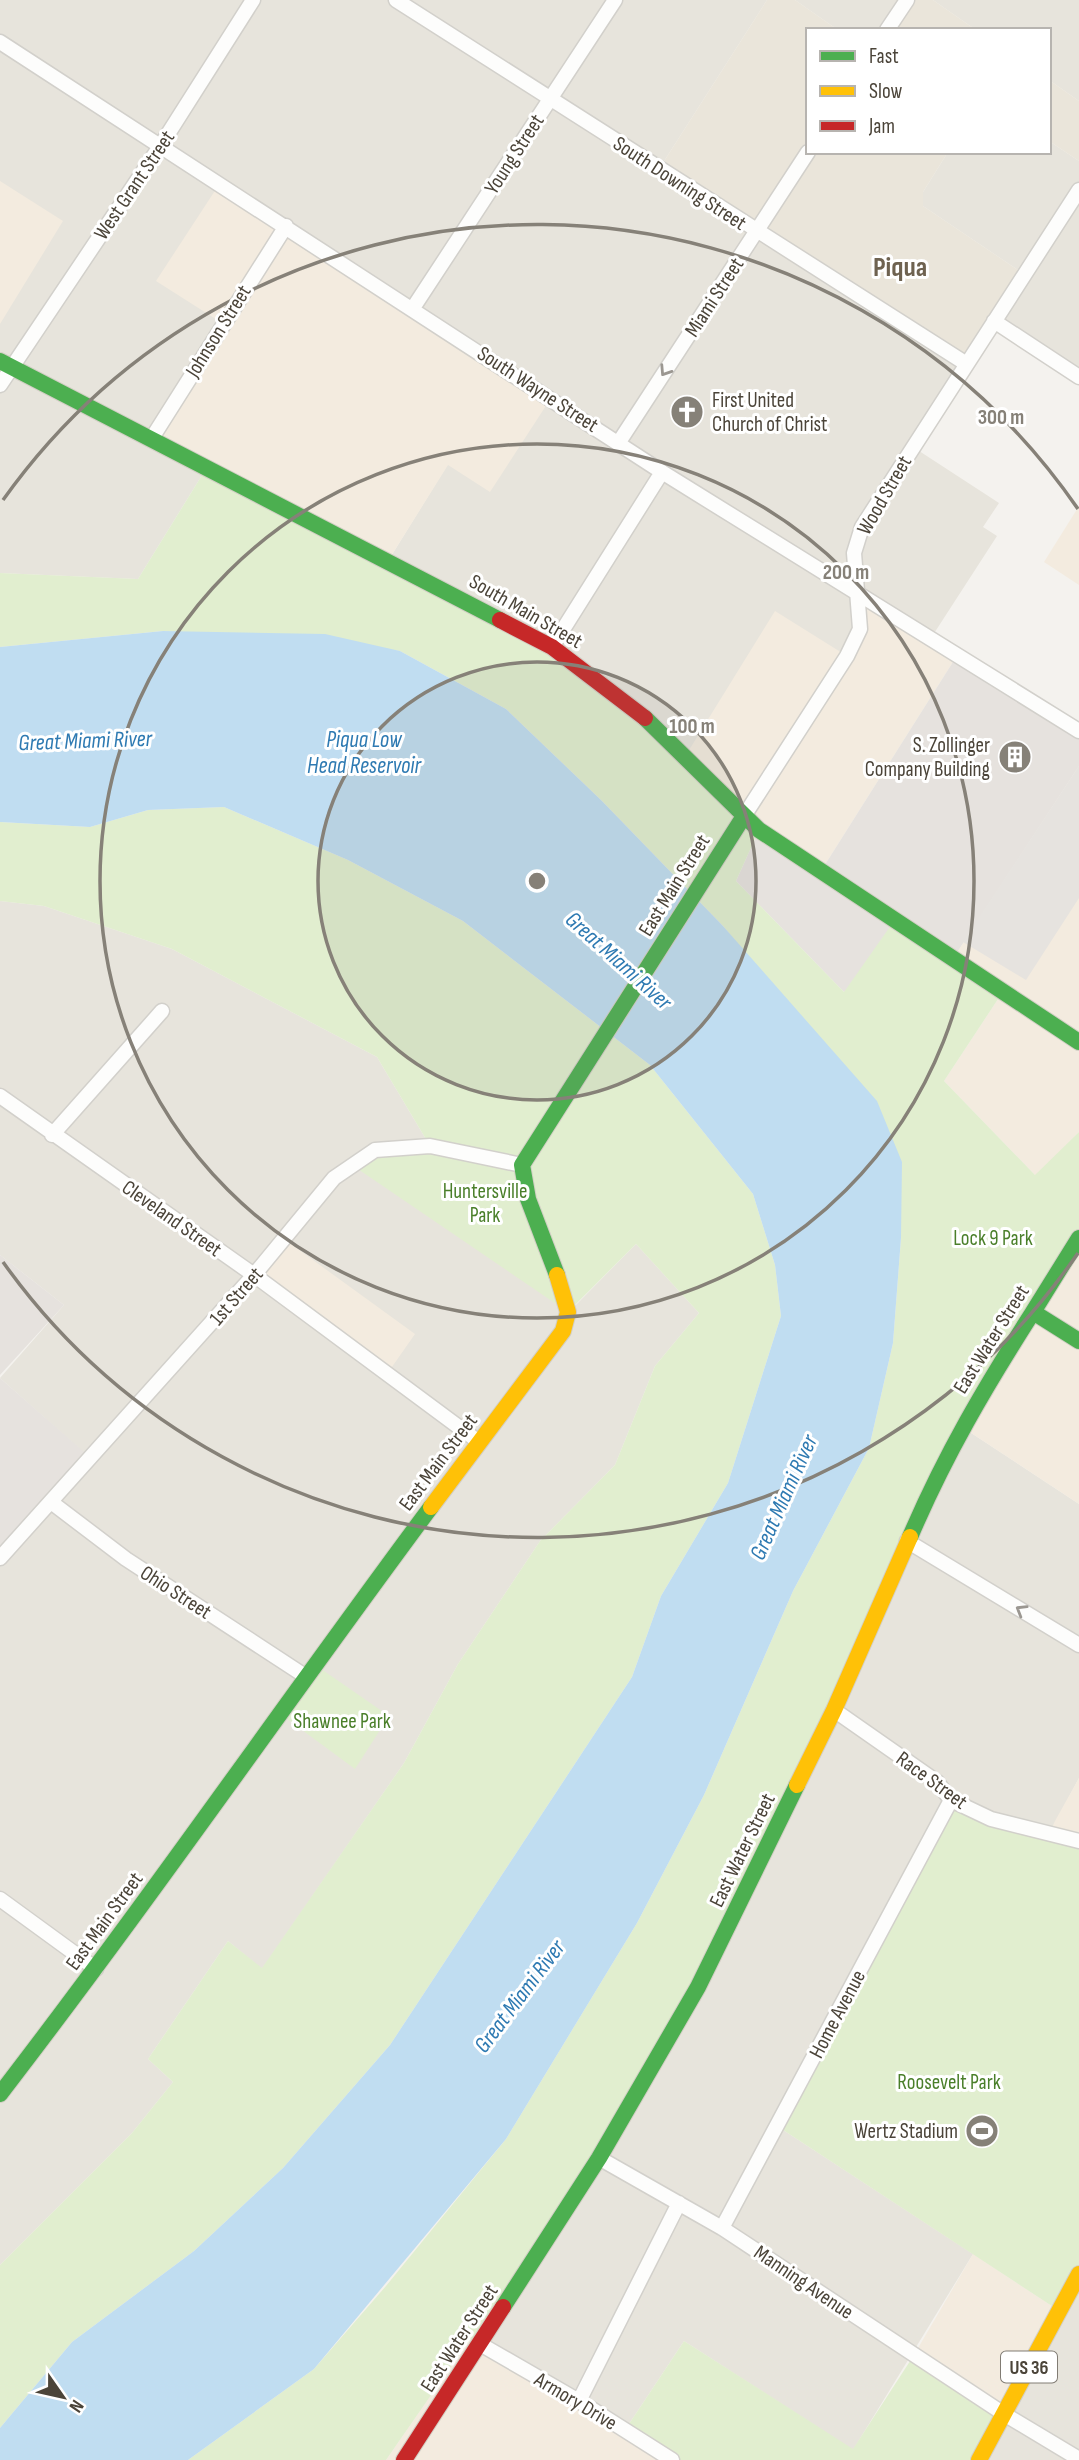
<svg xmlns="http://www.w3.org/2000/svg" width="1079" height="2460" font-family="'Sofia Sans Condensed',sans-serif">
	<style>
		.residential { fill: #e7e4dc }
		.commercial { fill: #f3ebdf }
		.industrial { fill: #e6e2de }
		.education { fill: #eae5da }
		.green { fill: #e1eecf }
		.parking { fill: #e6e3df }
		.water { fill: #c0ddf1 }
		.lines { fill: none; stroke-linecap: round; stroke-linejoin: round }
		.street-casing { stroke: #d2d0cb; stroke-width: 17 }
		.fast-casing { stroke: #d3cfc5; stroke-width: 18 }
		.slow-casing { stroke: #d3cfc5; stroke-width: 18 }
		.jam-casing { stroke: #d3cfc5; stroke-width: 18 }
		.street { stroke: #fdfdfc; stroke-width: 14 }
		.fast { stroke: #4caf50; stroke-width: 16 }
		.slow { stroke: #ffc107; stroke-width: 16 }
		.jam { stroke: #c62828; stroke-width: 16 }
		.oneway { stroke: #9b9791 }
		.ring { fill: none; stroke: #868178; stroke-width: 3.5 }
		.labels { text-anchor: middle; stroke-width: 6; stroke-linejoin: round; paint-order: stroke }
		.shield { fill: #fff; stroke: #817c74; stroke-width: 2 }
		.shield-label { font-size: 19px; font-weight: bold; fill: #4b4439 }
		.street-label { font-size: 21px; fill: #4b4439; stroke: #fff }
		.poi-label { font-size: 21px; fill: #4b4439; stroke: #fff; text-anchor: end }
		.park-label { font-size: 21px; fill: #4a7f2a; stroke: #fff }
		.water-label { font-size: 23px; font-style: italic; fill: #2e7ab2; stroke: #fff }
		.district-label { font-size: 28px; font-weight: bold; fill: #6e6250; stroke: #fff }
		.centre { fill: #868178; stroke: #fff; stroke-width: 3.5 }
		.ring-label { font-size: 21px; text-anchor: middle; font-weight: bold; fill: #868178; stroke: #fff; stroke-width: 6; stroke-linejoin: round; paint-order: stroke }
	</style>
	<rect width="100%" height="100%" fill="#f4f2ee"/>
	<path class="residential" d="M0 0H767L659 169 965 363 913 447 999 503 983 527 997 536 931 638 860 629 847 656 686 755 388 561 448 464 551 399 223 323 207 467 138 579 0 573Z
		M795 0H907L887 30H838Z
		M933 0H1079V101L1049 80V30H976Z
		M1049 141 1079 161V377L994 321 1024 274 923 206V192L948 152H1049Z
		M0 901 44 906 172 949 377 1057 430 1146 569 1312 636 1244 699 1313 655 1366 615 1465 540 1541 458 1664 404 1763 262 1969 228 1941 148 2059 173 2082 132 2133 0 2265V1558L90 1458 0 1378 64 1305 0 1255Z
		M962 1427 1079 1504V1778L1049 1834 777 2126 973 2254 853 2450 684 2341 625 2430 480 2344Z
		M1079 2274V2460H979Z"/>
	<path class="commercial" d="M0 181 63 221 0 324Z
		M220 183 551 398 490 492 448 465 388 561 152 438 222 323 156 281Z
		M1079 506V585L1044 562Z
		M859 594 958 654 821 871 686 755 775 611 847 656 860 629Z
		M1079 766V1132L1036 1176 944 1081 1002 993 952 960Z
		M1079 1238V1504L962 1427Z
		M284 1239 415 1334 387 1374 254 1275Z
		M1079 1778V1841L1049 1834 1055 1821Z
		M973 2254 1058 2310 1004 2414 914 2355Z
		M470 2339 579 2401 672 2460H386Z"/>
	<path class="industrial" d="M958 654 1079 731V766L952 960 844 992 736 881 759 830 821 871Z
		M0 1255 64 1305 0 1375Z
		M0 1378 91 1458 0 1558Z"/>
	<path class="education" d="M767 0H795L838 30H808V152H948L923 192V206L1024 274 965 363 659 169Z
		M907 0H933L976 30H887Z
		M1049 80 1079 101V161L1049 141Z"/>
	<path class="green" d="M207 467 552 647 759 830 736 881 844 992 894 921 1002 993 944 1081 1035 1175 1079 1132V1238L980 1395 698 1987 480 2344 470 2339 386 2460H188L314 2369 386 2286 506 2139 637 1923 704 1795 793 1591 869 1448 893 1343 901 1238 765 977 723 926 602 801 506 709 400 651 163 631 0 647V573L138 579Z
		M224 807 348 860 463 921 650 1065 753 1194 775 1265 781 1316 728 1483 661 1596 632 1677 390 2045 283 2168 194 2251 72 2342 0 2428V2265L132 2133 173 2082 148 2059 228 1941 262 1968 404 1763 458 1664 540 1541 615 1465 655 1366 699 1313 636 1244 568 1312 352 1165 375 1150 430 1146 377 1057 172 949 44 906 0 901V822L90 827 148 810Z
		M314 1664 389 1716 355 1769 279 1713Z
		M951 1800 1079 1841V2274L1058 2310 777 2126Z
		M684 2341 853 2449 914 2355 1004 2414 979 2460H672L625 2430Z"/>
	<path class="parking" d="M1079 766V898L1026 980 963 942Z"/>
	<path class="water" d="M163 631 325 634 400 651 506 709 602 801 723 926 877 1101 902 1162 901 1238 893 1343 869 1448 793 1591 704 1795 637 1923 506 2139 314 2369 188 2460H0V2428L72 2342 194 2251 283 2168 390 2045 632 1677 661 1596 728 1483 781 1316 775 1265 753 1194 650 1065 463 921 348 860 224 807 148 810 90 827 0 822V647Z"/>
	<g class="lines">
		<defs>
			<path id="street" d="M396 0 965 363
				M887 30 907 0
				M0 42 662 472 1079 731
				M413 308 615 0
				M994 321 1079 377
				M0 385 161 145 253 0
				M152 438 286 226
				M619 442 808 152
				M552 647 662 472
				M744 816 847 656 860 629 854 553 862 527 1079 190
				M0 1096 254 1275 479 1442
				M52 1135 162 1011
				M51 1502 126 1559 305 1676
				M907 1541 1079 1645
				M0 1558 254 1275 334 1178 375 1150 430 1146 522 1165
				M834 1710 937 1782 951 1800 991 1819 1079 1841
				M0 1899 96 1969
				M599 2158 722 2228 1004 2414 1079 2459
				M722 2228 951 1800
				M480 2344 579 2401 672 2460
				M579 2401 679 2203"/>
			<path id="fast" d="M0 361 500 620
				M645 718 759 830 1079 1042
				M1079 1238 1033 1312 1079 1341
				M557 1275 528 1199 522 1165 744 816
				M910 1537C945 1455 985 1387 1033 1312
				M0 2094C148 1902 286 1702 431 1507
				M503 2307 599 2158 698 1987 797 1785"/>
			<path id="slow" d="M431 1507 563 1331 568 1312 557 1275
				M797 1785 834 1710 910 1537
				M979 2460 1079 2274"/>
			<path id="jam" d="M500 620 552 647 645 718
				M404 2460 503 2307"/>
		</defs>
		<use href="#street" class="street-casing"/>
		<use href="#fast" class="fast-casing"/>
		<use href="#slow" class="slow-casing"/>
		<use href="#jam" class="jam-casing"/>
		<use href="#street" class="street"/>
		<use href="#fast" class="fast"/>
		<use href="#slow" class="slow"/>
		<use href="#jam" class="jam"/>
	</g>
	<defs><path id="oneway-chevron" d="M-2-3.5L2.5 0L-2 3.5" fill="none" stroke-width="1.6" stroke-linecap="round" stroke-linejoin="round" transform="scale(1.75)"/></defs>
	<g class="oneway">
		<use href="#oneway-chevron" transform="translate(665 371) rotate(123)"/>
		<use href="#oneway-chevron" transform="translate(1021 1610) rotate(-149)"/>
	</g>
	<circle cx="537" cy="881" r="219" fill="#868178" fill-opacity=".12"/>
	<g class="ring">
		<circle cx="537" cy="881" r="219"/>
		<circle cx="537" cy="881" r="437"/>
		<path d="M1078 1253A656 656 0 0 1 3 1262M3 500A656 656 0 0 1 1078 509"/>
	</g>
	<defs>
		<symbol id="church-disc" viewBox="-11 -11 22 22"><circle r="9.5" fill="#868178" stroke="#fff"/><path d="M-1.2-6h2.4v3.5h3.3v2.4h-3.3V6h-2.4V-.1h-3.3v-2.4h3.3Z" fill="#fff"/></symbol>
		<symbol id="building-disc" viewBox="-11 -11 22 22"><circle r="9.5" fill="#868178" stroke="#fff"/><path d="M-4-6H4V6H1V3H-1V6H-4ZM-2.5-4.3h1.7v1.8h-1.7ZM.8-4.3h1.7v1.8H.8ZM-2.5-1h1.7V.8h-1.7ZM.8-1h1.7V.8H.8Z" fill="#fff"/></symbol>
		<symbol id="stadium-disc" viewBox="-11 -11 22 22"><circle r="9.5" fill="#868178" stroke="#fff"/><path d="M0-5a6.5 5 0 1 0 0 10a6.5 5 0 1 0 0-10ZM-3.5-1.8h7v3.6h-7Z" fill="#fff"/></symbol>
	</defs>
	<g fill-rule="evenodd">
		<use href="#church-disc" x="668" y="393" width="38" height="38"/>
		<use href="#building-disc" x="996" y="738" width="38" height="38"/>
		<use href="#stadium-disc" x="963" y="2112" width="38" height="38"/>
	</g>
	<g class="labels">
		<rect class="shield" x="1001" y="2351.5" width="56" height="31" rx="5"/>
		<g class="shield-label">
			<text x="1029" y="2374">US 36</text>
		</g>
		<g class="street-label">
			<text transform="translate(514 154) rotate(-57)" y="7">Young Street</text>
			<text transform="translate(680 183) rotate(33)" y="7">South Downing Street</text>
			<text transform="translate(134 185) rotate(-56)" y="7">West Grant Street</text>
			<text transform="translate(714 297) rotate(-57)" y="7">Miami Street</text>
			<text transform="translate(218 331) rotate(-58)" y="7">Johnson Street</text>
			<text transform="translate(538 389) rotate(33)" y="7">South Wayne Street</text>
			<text transform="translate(884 495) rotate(-60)" y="7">Wood Street</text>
			<text transform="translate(526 611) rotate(30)" y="7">South Main Street</text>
			<text transform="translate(674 885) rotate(-58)" y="7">East Main Street</text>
			<text transform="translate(172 1218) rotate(35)" y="7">Cleveland Street</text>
			<text transform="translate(236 1296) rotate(-49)" y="7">1st Street</text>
			<text transform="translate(991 1339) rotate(-58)" y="7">East Water Street</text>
			<text transform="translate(438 1462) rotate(-53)" y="7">East Main Street</text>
			<text transform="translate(176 1592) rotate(33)" y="7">Ohio Street</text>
			<text transform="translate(932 1780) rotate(36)" y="7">Race Street</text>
			<text transform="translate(742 1850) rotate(-64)" y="7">East Water Street</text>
			<text transform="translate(104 1921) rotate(-54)" y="7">East Main Street</text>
			<text transform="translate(837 2014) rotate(-62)" y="7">Home Avenue</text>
			<text transform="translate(804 2282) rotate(34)" y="7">Manning Avenue</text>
			<text transform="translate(459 2338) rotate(-57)" y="7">East Water Street</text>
			<text transform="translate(576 2401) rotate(31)" y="7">Armory Drive</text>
		</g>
		<g class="poi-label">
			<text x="712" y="407" text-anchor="start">First United<tspan x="712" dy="24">Church of Christ</tspan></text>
			<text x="990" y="752">S. Zollinger<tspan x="990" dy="24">Company Building</tspan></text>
			<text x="958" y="2138">Wertz Stadium</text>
		</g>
		<g class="park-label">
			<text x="485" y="1198">Huntersville<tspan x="485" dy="24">Park</tspan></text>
			<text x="993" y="1245">Lock 9 Park</text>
			<text x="342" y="1728">Shawnee Park</text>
			<text x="949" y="2089">Roosevelt Park</text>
		</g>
		<g class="water-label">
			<text x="364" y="747">Piqua Low<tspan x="364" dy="26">Head Reservoir</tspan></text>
			<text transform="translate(85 740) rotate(-2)" y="8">Great Miami River</text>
			<text transform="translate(619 960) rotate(42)" y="8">Great Miami River</text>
			<text transform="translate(783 1497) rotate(-66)" y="8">Great Miami River</text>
			<text transform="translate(519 1996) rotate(-53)" y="8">Great Miami River</text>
		</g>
		<g class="district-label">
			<text x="900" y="276">Piqua</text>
		</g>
	</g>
	<circle cx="537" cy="881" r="10" class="centre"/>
	<g class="ring-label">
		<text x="1001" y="424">300 m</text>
		<text x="846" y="579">200 m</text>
		<text x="692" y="733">100 m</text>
	</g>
	<rect x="806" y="28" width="245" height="126" fill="#ffffff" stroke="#b7b4b0" stroke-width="2"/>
	<rect x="820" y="51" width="35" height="10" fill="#4caf50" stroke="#b7b4b0" stroke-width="2"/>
	<text x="869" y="63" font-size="21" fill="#4b4439">Fast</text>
	<rect x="820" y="86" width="35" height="10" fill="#ffc107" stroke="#b7b4b0" stroke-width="2"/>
	<text x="869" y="98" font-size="21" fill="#4b4439">Slow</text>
	<rect x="820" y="121" width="35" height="10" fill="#c62828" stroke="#b7b4b0" stroke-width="2"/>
	<text x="869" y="133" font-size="21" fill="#4b4439">Jam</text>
	<g transform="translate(63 2397) rotate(124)" stroke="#ffffff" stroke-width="5" paint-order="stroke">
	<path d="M0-5L12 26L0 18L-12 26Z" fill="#4b4439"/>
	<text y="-10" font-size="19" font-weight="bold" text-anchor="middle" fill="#4b4439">N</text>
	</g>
</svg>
